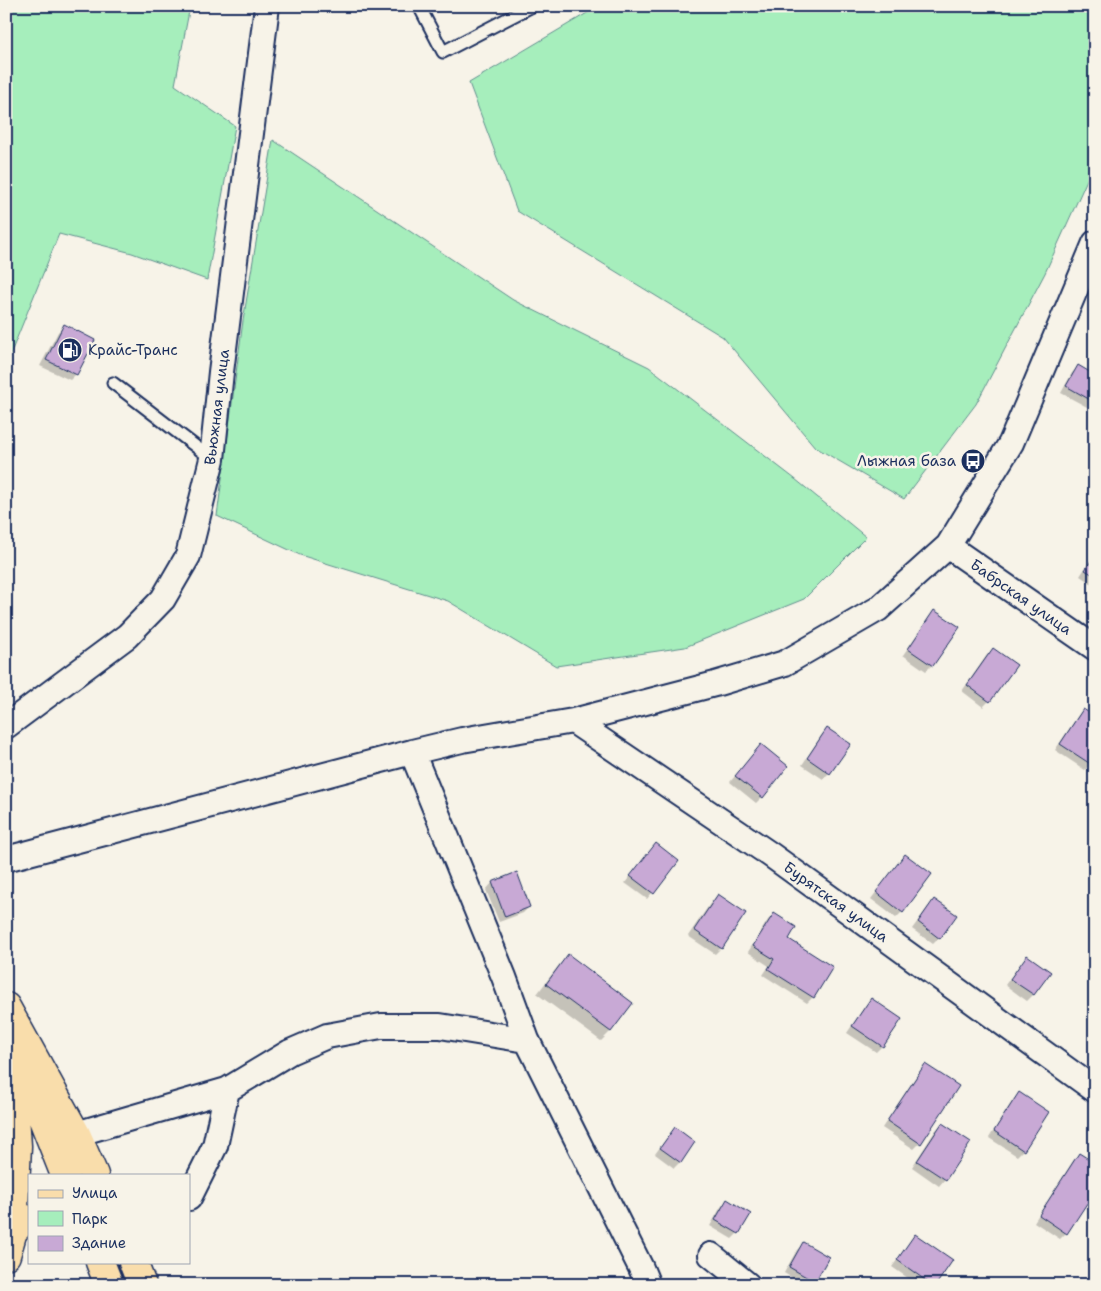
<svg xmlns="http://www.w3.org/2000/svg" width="1101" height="1291" font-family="'Shantell Sans',sans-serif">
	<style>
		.green { fill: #a6eebc; stroke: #608e8d }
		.shadow { fill: #0003 }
		.building { fill: #c8a9d5; stroke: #1b2f5e }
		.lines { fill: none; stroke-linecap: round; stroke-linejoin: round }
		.service-casing { stroke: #1b2f5e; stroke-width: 15 }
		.minor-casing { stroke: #1b2f5e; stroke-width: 28 }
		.primary-casing { stroke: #1b2f5e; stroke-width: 31 }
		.service { stroke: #f7f3e8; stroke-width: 11 }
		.minor { stroke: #f7f3e8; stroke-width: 24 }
		.primary { stroke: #f9ddab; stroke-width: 28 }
		.labels { text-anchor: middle; stroke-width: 5; stroke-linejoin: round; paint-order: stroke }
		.poi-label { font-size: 15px; fill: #1b2f5e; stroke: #f7f3e8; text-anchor: start }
		.street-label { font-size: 15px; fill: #1b2f5e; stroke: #f7f3e8 }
	</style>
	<rect width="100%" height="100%" fill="#f7f3e8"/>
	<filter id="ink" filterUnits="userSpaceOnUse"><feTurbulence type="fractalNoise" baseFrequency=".02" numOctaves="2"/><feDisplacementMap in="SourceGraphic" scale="10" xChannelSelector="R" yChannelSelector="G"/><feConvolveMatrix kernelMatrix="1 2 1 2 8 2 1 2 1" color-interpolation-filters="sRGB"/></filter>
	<g filter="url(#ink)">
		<path class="green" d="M6 6H190L175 85 235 126 207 280 132 253 59 234 6 365Z
			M599 6H1095V162L1045 273 976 404 904 499 815 447 723 337 517 211 469 83Z
			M273 140 513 300 649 367 795 479 866 537 804 599 685 647 556 666 448 601 300 555 217 516 243 321Z"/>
		<path class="shadow" d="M64 326 76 374 70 380 40 366 58 332Z
			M1078 367 1095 376V398L1087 407 1061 393 1072 373Z
			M1095 553V586L1080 576Z
			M935 611 932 665 926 671 903 655 929 617Z
			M993 649 989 701 983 707 962 691 987 655Z
			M1083 710 1091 764 1085 770 1055 750 1077 717Z
			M828 730 829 773 823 779 802 765 821 736Z
			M761 745 762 797 756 803 730 782Z
			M650 851 677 862 647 899 625 883Z
			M905 856 902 912 896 918 871 899 899 862Z
			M516 874 529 907 523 913 499 922 486 890 492 883Z
			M718 895 721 948 715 954 688 936 712 901Z
			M934 901 939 938 933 944 912 929 928 907Z
			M774 914 813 997 807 1003 763 975 769 966 748 952 768 920Z
			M568 956 611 1031 601 1041 537 994 559 965Z
			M1021 963 1049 972 1033 995 1027 1001 1005 985Z
			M872 1000 900 1019 882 1046 876 1052 847 1033 865 1006Z
			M925 1066 920 1143 914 1149 882 1128 919 1072Z
			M1019 1094 1023 1150 1017 1156 989 1138 1013 1100Z
			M942 1124 945 1179 939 1186 912 1167 936 1130Z
			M675 1129 680 1162 674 1168 655 1154 669 1135Z
			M1079 1155 1066 1233 1060 1239 1034 1222 1073 1161Z
			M727 1201 749 1214 738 1233 732 1239 710 1226 721 1207Z
			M916 1236 934 1285H918L892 1267 910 1242Z
			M803 1244 814 1281 810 1285H804L784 1273 797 1250Z"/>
		<path class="building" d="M64 324 95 340 77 375 46 360Z
			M1078 365 1095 375 1094 402 1066 386Z
			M1095 555V576L1085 570Z
			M934 610 960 627 933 666 908 649Z
			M993 648 1017 665 990 702 967 685Z
			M1083 709 1095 716V760L1092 765 1060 744Z
			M827 728 851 744 830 774 807 758Z
			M761 744 788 766 763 798 735 776Z
			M656 843 679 861 654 894 630 876Z
			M905 854 932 874 903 913 876 892Z
			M517 872 530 907 505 917 492 882Z
			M718 894 746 913 722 949 694 930Z
			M934 899 957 915 940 939 918 922Z
			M774 913 796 927 789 939 833 967 814 998 768 969 774 959 753 946Z
			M568 954 633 1003 611 1032 546 984Z
			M1027 955 1051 972 1034 995 1010 979Z
			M871 998 902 1019 883 1047 852 1026Z
			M925 1064 959 1086 921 1144 887 1121Z
			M1019 1092 1049 1112 1024 1151 994 1131Z
			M942 1123 971 1142 946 1180 917 1161Z
			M675 1127 695 1142 681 1163 660 1148Z
			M1079 1153 1095 1163V1191L1067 1234 1039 1215Z
			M727 1199 751 1214 739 1234 715 1220Z
			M915 1234 953 1260 936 1285H932L897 1260Z
			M803 1242 829 1257 815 1282 789 1267Z"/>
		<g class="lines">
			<defs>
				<path id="service" d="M419 6 443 52 532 6
					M113 383 212 459"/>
				<path id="minor" d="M948 546 1095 648
					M573 721 771 855 1095 1090
					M6 726 127 636 163 599 188 556 212 459 221 372 267 6
					M412 752 504 977 527 1040 641 1268 648 1285
					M6 859 412 752 462 740 573 721 715 684 785 663 878 609 948 546 1011 443 1095 243
					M76 1134 227 1090 290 1052 327 1036 381 1026H440L527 1040
					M189 1198 215 1146 227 1090
					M711 1255 748 1285"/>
				<path id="primary" d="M6 1007 76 1134 94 1175
					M6 1059 13 1084 17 1146 13 1231
					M22 1066 65 1175
					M6 1255 13 1231 26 1219
					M100 1262 109 1285
					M133 1262 142 1285"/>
			</defs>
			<use href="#service" class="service-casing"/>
			<use href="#minor" class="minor-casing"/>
			<use href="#primary" class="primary-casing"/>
			<use href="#service" class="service"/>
			<use href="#minor" class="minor"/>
			<use href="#primary" class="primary"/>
		</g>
	</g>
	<defs>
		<symbol id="fuel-disc" viewBox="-11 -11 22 22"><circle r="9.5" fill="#1b2f5e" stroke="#f7f3e8"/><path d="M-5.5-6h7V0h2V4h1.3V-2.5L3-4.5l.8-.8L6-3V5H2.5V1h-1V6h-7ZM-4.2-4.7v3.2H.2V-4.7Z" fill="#fff"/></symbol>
		<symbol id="bus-disc" viewBox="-11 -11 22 22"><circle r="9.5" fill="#1b2f5e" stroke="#f7f3e8"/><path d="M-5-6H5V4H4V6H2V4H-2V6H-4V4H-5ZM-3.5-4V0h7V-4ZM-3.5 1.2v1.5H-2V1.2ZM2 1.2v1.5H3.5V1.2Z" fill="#fff"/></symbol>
	</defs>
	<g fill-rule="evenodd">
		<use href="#fuel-disc" x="56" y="336" width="28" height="28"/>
		<use href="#bus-disc" x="959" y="447" width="28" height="28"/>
	</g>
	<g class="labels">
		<g class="poi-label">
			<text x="88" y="355">Крайс-Транс</text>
			<text x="956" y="466" text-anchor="end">Лыжная база</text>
		</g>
		<g class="street-label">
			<text transform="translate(217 407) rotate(-83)" y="5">Вьюжная улица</text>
			<text transform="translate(1021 597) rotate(35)" y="5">Бабрская улица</text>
			<text transform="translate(836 902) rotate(36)" y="5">Бурятская улица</text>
		</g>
	</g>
	<rect width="1101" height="1291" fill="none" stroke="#f7f3e8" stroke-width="25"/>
	<rect x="12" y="12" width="1076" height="1266" fill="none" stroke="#1b2f5e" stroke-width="2" filter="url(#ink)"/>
	<rect x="28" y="1174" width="162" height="90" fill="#f7f3e8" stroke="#9fa5b1"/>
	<rect x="38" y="1190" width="25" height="8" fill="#f9ddab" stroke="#9fa5b1"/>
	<text x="72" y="1198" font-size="15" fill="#1b2f5e">Улица</text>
	<rect x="38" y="1211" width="25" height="15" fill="#a6eebc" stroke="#9fa5b1"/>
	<text x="72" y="1224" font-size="15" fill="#1b2f5e">Парк</text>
	<rect x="38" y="1236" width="25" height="15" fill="#c8a9d5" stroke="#9fa5b1"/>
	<text x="72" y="1248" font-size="15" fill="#1b2f5e">Здание</text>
</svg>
